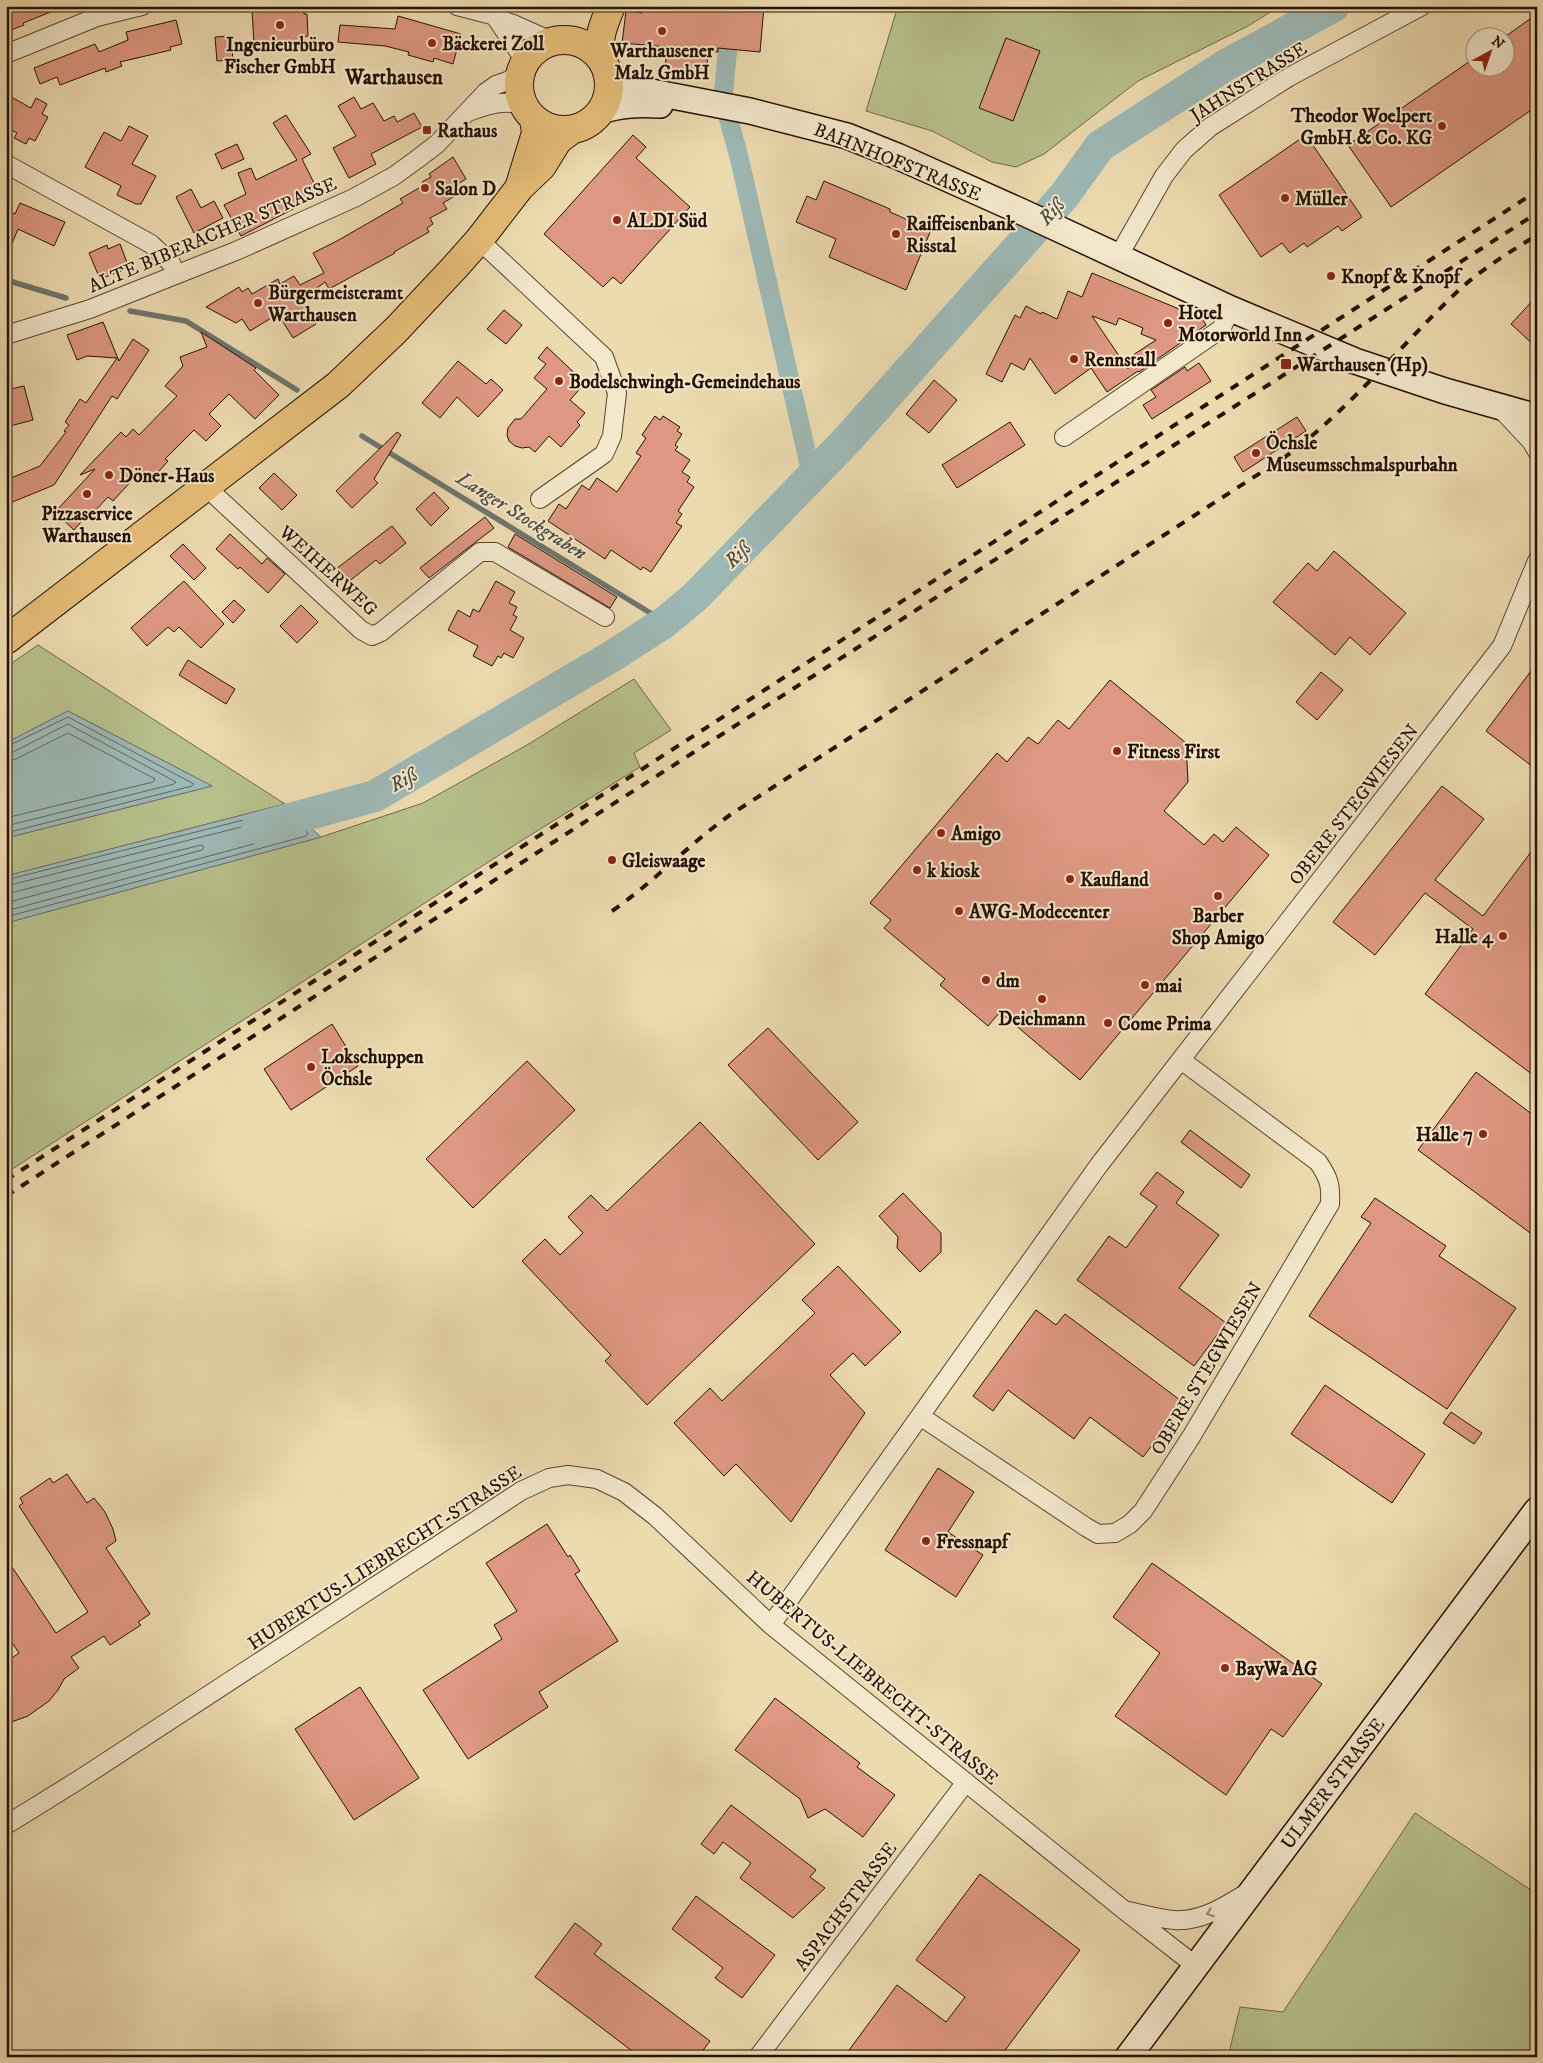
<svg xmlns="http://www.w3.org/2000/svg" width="1543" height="2063" font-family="'IM FELL DW Pica',serif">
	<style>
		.green { fill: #b7c08c; stroke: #6e6848 }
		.water { fill: #9db9b6; stroke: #6d766f }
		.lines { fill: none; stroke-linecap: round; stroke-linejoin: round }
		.shore { stroke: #60655d; stroke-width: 1 }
		.stream { stroke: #6d766f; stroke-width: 5.5 }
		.canal { stroke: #9db9b6; stroke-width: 19 }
		.river { stroke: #9db9b6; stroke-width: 32 }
		.building { fill: #dd9782; stroke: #241104; fill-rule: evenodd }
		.minor-casing { stroke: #56442f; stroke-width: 20 }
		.secondary-casing { stroke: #241104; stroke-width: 28 }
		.primary-casing { stroke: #241104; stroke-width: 30 }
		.minor { stroke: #f3e8cc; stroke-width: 18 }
		.secondary { stroke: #f3e8cc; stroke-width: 25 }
		.primary { stroke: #e6be78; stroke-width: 28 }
		.rail { stroke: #241104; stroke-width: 4; stroke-dasharray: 9 9; stroke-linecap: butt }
		.oneway { stroke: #968772 }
		.poi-dot { fill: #8f2418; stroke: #f3e8cc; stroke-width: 2 }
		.labels { text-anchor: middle; stroke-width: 4; stroke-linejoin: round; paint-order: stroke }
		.poi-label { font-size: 19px; font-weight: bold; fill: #241104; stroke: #f3e8cc; text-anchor: start }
		.street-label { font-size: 19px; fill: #241104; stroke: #f3e8cc }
		.water-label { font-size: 20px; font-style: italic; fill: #4e4c42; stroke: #f3e8cc }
		.quarter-label { font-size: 21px; font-weight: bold; fill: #241104; stroke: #f3e8cc }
	</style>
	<rect width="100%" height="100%" fill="#eddbb0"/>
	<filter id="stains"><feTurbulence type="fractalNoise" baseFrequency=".004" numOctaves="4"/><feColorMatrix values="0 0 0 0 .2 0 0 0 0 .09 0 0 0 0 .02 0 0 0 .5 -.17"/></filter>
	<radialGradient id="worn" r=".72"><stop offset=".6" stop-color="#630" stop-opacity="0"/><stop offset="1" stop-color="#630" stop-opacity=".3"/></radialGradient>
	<path class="green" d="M898 6H1214L1223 10 1230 6H1280L1248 26 1138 81 1044 154 1016 167 992 162 932 131 866 111Z
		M38 645 285 804 6 876V838L212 786 68 711 6 743V667Z
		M634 679 671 730 634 753 640 767 521 841 6 1173V923L321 837 423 803 527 745Z
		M1415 1813 1537 1894V2057H1228L1240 2007 1283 2012Z"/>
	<path class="water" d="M68 711 212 786 6 838V743Z
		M285 804 321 837 6 923V876Z"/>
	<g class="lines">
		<path class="shore" d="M6 747 68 717 194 784 192 786 6 833
			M6 753 13 752 68 724 176 782 174 784 6 826
			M6 761 16 759 68 733 155 779 153 782 6 818
			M6 880 283 810 308 833 306 836 6 917
			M6 886 281 817 296 830 294 833 6 911
			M6 894 201 845 204 847 202 850 6 903"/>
		<path class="stream" d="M6 280 66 298
			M130 311 186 321 297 390
			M362 436 665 622"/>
		<path class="canal" d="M730 24 723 98 739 157 812 477"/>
		<path class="river" d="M257 828 375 796 614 655 665 622 695 597 848 439 1064 196 1100 146 1226 65 1334 6"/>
	</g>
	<path class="building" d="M6 6H63V7L23 23 24 25 6 32Z
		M643 6H764L760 52 718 48V52L708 51 707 66H701L700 76 684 75V71L665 69 667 47 622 43 626 11 642 13Z
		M304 8V14H307L308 36 304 37 305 43H289V47H269V44H254L252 10Z
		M1537 14V106L1391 207 1348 145 1476 57V68H1506V36Z
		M398 16 461 34 453 64 434 58 433 62 408 55 409 52 385 46 338 42 340 25 395 29Z
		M176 20 182 44 170 47 171 50 120 62 122 66 106 72 105 68 60 85 57 77 40 84 34 68 95 44 99 52 128 40 126 32Z
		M231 36 233 60 217 61 215 37Z
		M1006 38 1040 51 1013 121 979 108Z
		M6 94 31 108 36 98 47 104 42 114 48 117 35 141 29 138 26 144 14 138 17 133 6 127Z
		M354 97 361 109 373 103 384 121 394 116 397 122 414 113 422 127 371 154 376 164 349 178 333 148 356 136 338 106Z
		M286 115 311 154 302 159 320 195 241 236 224 205 246 194 238 173 251 168 256 180 297 160 273 123Z
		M129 126 148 136 132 164 156 176 141 204H136L117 195 121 186 85 167 104 132 121 141Z
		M633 135 646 147 636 158 690 207 621 284 613 277 603 287 544 234Z
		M1306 135 1362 217 1342 231 1338 226 1307 247 1304 243 1290 253 1282 243 1261 257 1219 195Z
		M237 144 244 159 222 169 215 154Z
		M453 157 466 179 456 185 459 190 453 193 455 196 443 203 447 209 430 218 433 224 427 228 429 232 394 252 395 253 329 289 325 282 301 300 316 324 293 338 278 314 250 331 242 319 236 323 206 307 239 287 242 292 248 288 252 294 278 279 280 284 294 276 300 285 324 273 313 253 337 241 403 203 400 199 424 185 422 182 431 177 429 174Z
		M824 181 890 209V212L931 230 906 290 829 257 836 239 796 222 807 196 816 200Z
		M191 189 201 208 214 201 223 218 194 233 176 197Z
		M20 203 65 222 54 246 18 229 6 258V210L15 214Z
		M120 244 129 268 100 279 89 253 107 245 108 249Z
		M1092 273 1179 309 1189 318 1198 312 1206 325 1139 372 1138 371 1107 392 1091 368 1055 394 1030 358 1024 370 1011 363 1002 382 986 374 1015 315 1020 318 1026 306 1041 314 1042 312 1057 319 1068 291 1082 297ZM1092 316 1116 325 1119 318 1143 328 1141 334 1156 340 1133 355 1128 369Z
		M1537 296V348L1511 324Z
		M504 310 522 325 506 344 487 329Z
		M103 322 119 361 133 339 149 350 117 399 112 396 54 485 10 503 6 495V480L40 466 66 432 64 431 69 425 65 422 80 399 86 403 117 358 87 356 77 360 67 335Z
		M201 332 256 368 254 370 279 395 255 419 229 394 209 414 221 426 206 441 194 430 165 459 168 461 153 478 150 475 143 483 136 476 113 501 108 497 93 513 90 512 74 530 55 512 95 469 80 475 121 432 126 437 133 429 139 435 177 396 165 386 183 366 180 357 207 347Z
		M547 347 585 383 570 400 585 413 577 422 580 425 561 447 549 436 535 452 529 447 522 448 515 446 509 441 507 435 508 428 515 419H521L547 389 534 378 546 364 538 358Z
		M458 361 486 384 491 379 503 390 478 417 457 397 440 418 422 403Z
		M1199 363 1211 381 1152 419 1143 405 1156 397 1151 390 1185 367 1187 371Z
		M934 380 957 400 929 433 906 414Z
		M24 386 33 420 6 427V390Z
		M655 416 660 420 663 416 680 427 677 431 682 434 675 445 678 447 675 450 690 460 682 472 690 477 687 482 694 487 678 511 682 514 676 523 682 526 651 572 643 567 641 570 611 550 605 559 548 521 559 504 566 509 582 485 589 490 597 478 617 492 641 456 636 453 646 438 642 435Z
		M1297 417 1306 431 1243 472 1234 457Z
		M1010 422 1025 445 957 488 942 465Z
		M397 432 401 435 374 479 378 483 352 508 336 491Z
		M274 473 297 495 282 510 259 488Z
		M434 492 449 508 431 526 416 509Z
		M485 517 494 528 429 578 420 568Z
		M392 526 406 543 380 564 376 560 347 583 336 569Z
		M230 534 262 564 267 558 285 574 268 593 240 567 238 569 216 549Z
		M515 534 617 597 610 608 508 547Z
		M183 544 206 568 194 580 170 556Z
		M1334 551 1406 613 1370 655 1350 637 1335 655 1273 602 1308 563 1317 571Z
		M184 581 224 624 201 648 179 627 174 632 168 627 147 646 131 628Z
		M496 581 515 592 509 603 517 607 513 615 517 617 510 630 524 638 513 658 504 653 501 658 498 656 492 666 473 656 478 646 448 630 458 610 470 617 473 609 479 612Z
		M234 600 245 610 233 623 222 612Z
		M301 605 318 622 297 643 280 626Z
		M188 660 235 689 226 704 179 675Z
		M1537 663V770L1486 731Z
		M1321 672 1343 690 1317 720 1296 702Z
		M1110 680 1186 743 1188 782 1164 811 1204 845 1214 834 1223 842 1236 827 1269 855 1080 1080 1000 1012 988 1026 940 985 945 979 884 928 891 920 870 903 997 753 1007 762 1028 737 1038 744 1058 720 1069 729Z
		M1442 786 1484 819 1435 880 1483 916 1537 844V1078L1425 994 1473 929 1425 893 1375 955 1333 922Z
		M332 1024 358 1066 291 1110 264 1069Z
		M768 1028 858 1122 818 1160 728 1065Z
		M527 1061 575 1110 473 1208 426 1159Z
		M1476 1072 1537 1118V1238L1418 1150Z
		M700 1122 815 1244 647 1405 605 1361 611 1355 522 1261 545 1239 560 1255 583 1233 568 1217 591 1195 607 1211Z
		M1190 1130 1250 1175 1241 1188 1181 1142Z
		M1157 1172 1184 1192 1176 1203 1219 1235 1179 1288 1226 1323 1194 1366 1077 1280 1109 1236 1126 1248 1157 1206 1140 1194Z
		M903 1193 941 1233V1252L920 1272 897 1248 898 1237 879 1216Z
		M1375 1198 1446 1246 1439 1256 1516 1308 1447 1409 1309 1316 1371 1223 1361 1217Z
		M838 1266 901 1332 865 1366 853 1353 830 1375 865 1413 791 1522 736 1464 724 1476 674 1423 710 1388 722 1401 815 1313 802 1300Z
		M1036 1310 1056 1325 1065 1314 1184 1403 1143 1457 1090 1417 1074 1439 1008 1390 993 1411 973 1396Z
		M1325 1385 1425 1454 1392 1503 1291 1434Z
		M1451 1412 1482 1433 1474 1444 1443 1423Z
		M938 1468 974 1492 948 1532 983 1555 956 1597 885 1550Z
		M67 1474 87 1503 94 1498 105 1512 113 1529 116 1541 106 1548 150 1614 138 1622 141 1625 110 1645 104 1636 71 1657 79 1668 64 1679 58 1690 49 1701 28 1716 6 1724V1662L19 1653 6 1634V1558L56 1633 88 1612 19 1506 23 1503 20 1498 50 1478 53 1483Z
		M547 1524 568 1557 570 1555 580 1571 575 1574 618 1641 539 1692 548 1707 468 1759 423 1690 502 1639 494 1625 517 1611 486 1563Z
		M1152 1563 1322 1684 1283 1737 1271 1729 1226 1795 1115 1716 1160 1653 1113 1617Z
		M360 1687 419 1778 354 1820 295 1729Z
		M775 1698 860 1763 857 1767 895 1795 863 1837 825 1809 808 1818 800 1799 735 1750Z
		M731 1805 816 1870 810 1877 825 1888 793 1918 740 1878 751 1863 723 1842 714 1854 701 1844Z
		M980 1874 1080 1950 1000 2057H844L897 1985 946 2022 965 1997 916 1960Z
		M696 1896 775 1955 742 1998 715 1978 723 1968 672 1929Z
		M575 1923 602 1944 594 1954 710 2041 698 2057H640L535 1977Z"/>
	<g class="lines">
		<defs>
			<path id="minor" d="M457 6 492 15 496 18 521 55 523 65
				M496 18 513 24 551 41
				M6 54 97 17 142 6
				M471 111C489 104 504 100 523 105
				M6 164 151 244 171 263 176 275
				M479 240 604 357 617 393 612 436 604 454 540 499
				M1118 257 1164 176 1184 150 1210 127 1289 77 1422 6
				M6 335 90 309 236 251 354 198 394 176 416 160 437 144 486 92 496 85 510 80 521 70
				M1498 406 1531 441 1537 451
				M1064 437 1221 329 1231 309
				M206 487 361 630 372 636 381 632 480 552H495L605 617
				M920 1416 1086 1527 1098 1534 1115 1533 1130 1524 1143 1511 1191 1437 1330 1204C1331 1185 1329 1178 1318 1162L1181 1060
				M771 1625 1099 1165 1502 646 1537 561
				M6 1825 77 1781 521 1491 549 1478 568 1475 597 1479 624 1492 655 1516 771 1625 1124 1910 1196 1966
				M1128 1911C1143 1914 1159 1919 1174 1920 1200 1922 1224 1907 1245 1894
				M758 2057 966 1782"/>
			<path id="secondary" d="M608 75 631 88 750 111 847 136 897 156 1020 211 1231 309 1355 361 1445 391 1537 417
				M601 111C621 104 640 104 660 105
				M1128 2057 1537 1510"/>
			<path id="primary" d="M519 85a45 45 0 1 1 90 0a45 45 0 1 1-90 0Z
				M599 56C598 38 604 23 611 6
				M520 185 536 133 534 119
				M6 640 338 385 396 330 455 267 479 240 520 187 542 166 558 140 573 129"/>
		</defs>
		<use href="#minor" class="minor-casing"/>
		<use href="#secondary" class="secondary-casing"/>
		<use href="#primary" class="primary-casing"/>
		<use href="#minor" class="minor"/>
		<use href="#secondary" class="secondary"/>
		<use href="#primary" class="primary"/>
		<path class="rail" d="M612 911C654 882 689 844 730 815L1285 457C1350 409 1401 345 1459 290 1483 268 1510 252 1537 235
			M6 1180 1537 191
			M6 1196 552 843 1537 213"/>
	</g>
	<defs><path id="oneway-chevron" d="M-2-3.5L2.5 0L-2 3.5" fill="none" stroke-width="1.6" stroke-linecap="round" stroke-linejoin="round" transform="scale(1.25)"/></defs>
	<use class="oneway" href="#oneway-chevron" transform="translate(1210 1913) rotate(159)"/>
	<g class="poi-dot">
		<circle cx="280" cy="25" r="5"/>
		<circle cx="662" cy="31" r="5"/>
		<circle cx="432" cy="43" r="5"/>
		<circle cx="1442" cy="126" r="5"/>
		<rect x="422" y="125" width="10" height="10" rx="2.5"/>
		<circle cx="425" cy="188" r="5"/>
		<circle cx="1285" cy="198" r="5"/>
		<circle cx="617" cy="220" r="5"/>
		<circle cx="896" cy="234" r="5"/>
		<circle cx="1331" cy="276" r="5"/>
		<circle cx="258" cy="303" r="5"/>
		<circle cx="1168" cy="323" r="5"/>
		<circle cx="1074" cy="359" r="5"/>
		<rect x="1280" y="358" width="12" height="12" rx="2.5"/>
		<circle cx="559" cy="381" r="5"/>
		<circle cx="1256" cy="453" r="5"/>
		<circle cx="109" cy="475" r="5"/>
		<circle cx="87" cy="494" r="5"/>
		<circle cx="1117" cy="751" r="5"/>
		<circle cx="941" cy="833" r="5"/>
		<circle cx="612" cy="860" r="5"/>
		<circle cx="917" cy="870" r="5"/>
		<circle cx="1070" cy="879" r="5"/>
		<circle cx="1218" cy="896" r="5"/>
		<circle cx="959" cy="911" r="5"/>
		<circle cx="1503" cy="936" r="5"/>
		<circle cx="986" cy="980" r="5"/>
		<circle cx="1145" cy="985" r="5"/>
		<circle cx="1042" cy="999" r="5"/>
		<circle cx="1108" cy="1023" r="5"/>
		<circle cx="311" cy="1067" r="5"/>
		<circle cx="1483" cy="1134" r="5"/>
		<circle cx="926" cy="1541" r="5"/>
		<circle cx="1225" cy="1668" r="5"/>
	</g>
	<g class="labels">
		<g class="poi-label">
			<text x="442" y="50">Bäckerei Zoll</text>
			<text x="280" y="51" text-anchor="middle">Ingenieurbüro<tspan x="280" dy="22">Fischer GmbH</tspan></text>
			<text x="662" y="57" text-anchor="middle">Warthausener<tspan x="662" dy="22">Malz GmbH</tspan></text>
			<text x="1432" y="122" text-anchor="end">Theodor Woelpert<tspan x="1432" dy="22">GmbH &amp; Co. KG</tspan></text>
			<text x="437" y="137">Rathaus</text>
			<text x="435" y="195">Salon D</text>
			<text x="1295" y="205">Müller</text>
			<text x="627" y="227">ALDI Süd</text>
			<text x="906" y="230">Raiffeisenbank<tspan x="906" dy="22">Risstal</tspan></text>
			<text x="1341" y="283">Knopf &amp; Knopf</text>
			<text x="268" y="299">Bürgermeisteramt<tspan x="268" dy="22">Warthausen</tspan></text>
			<text x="1178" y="319">Hotel<tspan x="1178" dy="22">Motorworld Inn</tspan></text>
			<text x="1084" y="366">Rennstall</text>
			<text x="1297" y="371">Warthausen (Hp)</text>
			<text x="569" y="388">Bodelschwingh-Gemeindehaus</text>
			<text x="1266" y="449">Öchsle<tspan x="1266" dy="22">Museumsschmalspurbahn</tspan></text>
			<text x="119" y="482">Döner-Haus</text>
			<text x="87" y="520" text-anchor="middle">Pizzaservice<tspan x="87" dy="22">Warthausen</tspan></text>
			<text x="1127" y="758">Fitness First</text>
			<text x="951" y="840">Amigo</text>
			<text x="622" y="867">Gleiswaage</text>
			<text x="927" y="877">k kiosk</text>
			<text x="1080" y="886">Kaufland</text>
			<text x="969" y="918">AWG-Modecenter</text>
			<text x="1218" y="922" text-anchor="middle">Barber<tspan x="1218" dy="22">Shop Amigo</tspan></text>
			<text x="1493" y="943" text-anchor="end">Halle 4</text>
			<text x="996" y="987">dm</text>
			<text x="1155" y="992">mai</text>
			<text x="1042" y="1025" text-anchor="middle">Deichmann</text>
			<text x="1118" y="1030">Come Prima</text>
			<text x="321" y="1063">Lokschuppen<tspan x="321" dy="22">Öchsle</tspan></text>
			<text x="1473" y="1141" text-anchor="end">Halle 7</text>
			<text x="936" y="1548">Fressnapf</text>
			<text x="1235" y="1675">BayWa AG</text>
		</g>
		<g class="street-label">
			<text transform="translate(1248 81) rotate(-32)" y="7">JAHNSTRASSE</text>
			<text transform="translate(898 161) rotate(22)" y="7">BAHNHOFSTRASSE</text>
			<text transform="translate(212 234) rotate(-23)" y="7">ALTE BIBERACHER STRASSE</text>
			<text transform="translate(329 570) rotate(42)" y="7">WEIHERWEG</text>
			<text transform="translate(1353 804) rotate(-52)" y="7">OBERE STEGWIESEN</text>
			<text transform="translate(1206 1368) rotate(-59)" y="7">OBERE STEGWIESEN</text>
			<text transform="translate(384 1557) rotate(-33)" y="7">HUBERTUS-LIEBRECHT-STRASSE</text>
			<text transform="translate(873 1677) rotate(40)" y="7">HUBERTUS-LIEBRECHT-STRASSE</text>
			<text transform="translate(1332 1783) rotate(-53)" y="7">ULMER STRASSE</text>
			<text transform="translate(845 1906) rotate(-53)" y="7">ASPACHSTRASSE</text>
		</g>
		<g class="water-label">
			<text transform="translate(1051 211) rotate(-49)" y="7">Riß</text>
			<text transform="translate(522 515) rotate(32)" y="7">Langer Stockgraben</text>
			<text transform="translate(737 554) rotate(-46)" y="7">Riß</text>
			<text transform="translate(403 779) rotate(-31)" y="7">Riß</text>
		</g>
		<g class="quarter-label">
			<text x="394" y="84">Warthausen</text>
		</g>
	</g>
	<rect width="1543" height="2063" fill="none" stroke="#eddbb0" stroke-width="25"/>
	<rect x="8" y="8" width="1528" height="2048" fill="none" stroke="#241104" stroke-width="2.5"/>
	<rect x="12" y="12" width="1518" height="2038" fill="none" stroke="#241104"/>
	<g transform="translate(1490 52) rotate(40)"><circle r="24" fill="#f3e8cc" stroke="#a0927c"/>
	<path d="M0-4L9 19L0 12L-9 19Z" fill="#8f2418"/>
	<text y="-8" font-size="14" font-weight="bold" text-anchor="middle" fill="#241104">N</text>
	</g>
	<rect width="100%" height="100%" filter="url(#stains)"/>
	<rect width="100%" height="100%" fill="url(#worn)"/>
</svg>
